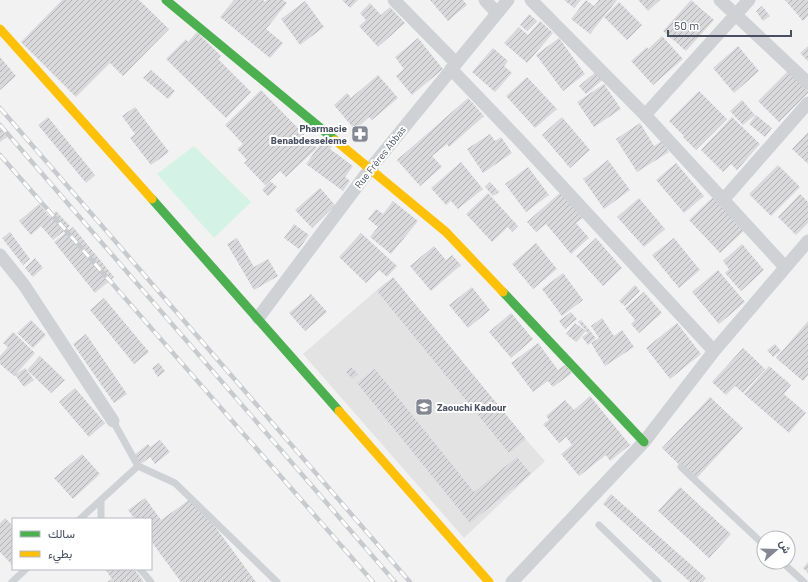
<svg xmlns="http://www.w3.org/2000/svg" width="808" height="582" font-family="Barlow,Vazirmatn,sans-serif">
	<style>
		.education { fill: #e3e3e4 }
		.garden { fill: #d4f3e6 }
		.building { fill: url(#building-hatch) }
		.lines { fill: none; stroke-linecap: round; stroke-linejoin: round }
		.lane { stroke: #cfd1d5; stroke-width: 7 }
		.street { stroke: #cfd1d5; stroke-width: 13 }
		.fast { stroke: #4caf50; stroke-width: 9 }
		.slow { stroke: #ffc107; stroke-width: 9 }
		.rail-casing { stroke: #c8cacd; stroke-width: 4.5 }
		.rail { stroke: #fff; stroke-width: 3; stroke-dasharray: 9; stroke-linecap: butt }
		.labels { text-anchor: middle; stroke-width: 4; stroke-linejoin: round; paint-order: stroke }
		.poi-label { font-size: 10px; font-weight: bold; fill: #474f60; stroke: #fff; text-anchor: end }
		.street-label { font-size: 10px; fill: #474f60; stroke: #fff }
	</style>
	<defs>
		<pattern id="building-hatch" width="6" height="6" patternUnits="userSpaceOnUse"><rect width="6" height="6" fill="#d9d9dc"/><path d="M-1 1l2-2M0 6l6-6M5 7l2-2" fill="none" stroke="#b2b2b6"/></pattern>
	</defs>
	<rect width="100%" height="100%" fill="#f2f2f2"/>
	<path class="education" d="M386 282 545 461 464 538 303 354Z"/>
	<path class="garden" d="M194 146 251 202 214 238 157 174Z"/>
	<path class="building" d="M62 0H139L169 29 123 76 110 63 76 97 21 42Z
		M234 0H263L265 2 267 0H283L287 3 266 29 283 43 270 58 220 17Z
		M342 0H358L350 8Z
		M430 0H463L467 5 448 21Z
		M564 0H581L574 8Z
		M586 0 594 6 599 0H617L590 34 571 19Z
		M638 0H660L648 11Z
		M691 0 714 20 686 51 663 31Z
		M785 0H808V16L803 21Z
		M305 1 324 27 300 45 281 19Z
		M619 2 642 25 627 40 604 17Z
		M370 3 381 15 390 7 405 23 378 47 359 26 366 20 360 13Z
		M762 6 770 16 763 21 756 11Z
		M529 14 537 21 527 31 520 25Z
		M540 21 553 33 527 63 504 43 519 27 528 35Z
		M197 32 221 56 218 59 251 92 226 118 166 59 186 39 188 42Z
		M662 36 683 59 653 85 631 61 647 47 648 49Z
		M418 38 443 69 412 95 396 76 404 69 395 57Z
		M559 38 585 74 563 91 536 55Z
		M738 46 759 71 734 93 713 68Z
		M808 46V61L800 53Z
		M493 48 508 61 504 66 512 73 495 92 472 72Z
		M0 57 16 76 0 90Z
		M151 70 175 91 168 99 143 78Z
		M598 70 605 78 586 94 579 86Z
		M789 70 808 89V93L779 122 758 101Z
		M378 75 398 98 372 120 369 117 355 130 334 105 347 93 351 98Z
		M527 77 557 109 535 128 506 96Z
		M604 84 621 109 594 127 577 102Z
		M261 90 317 148 286 177 280 171 265 185 244 163 247 160 237 149 243 144 225 125Z
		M699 91 727 119 696 150 683 137 684 136 669 121Z
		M468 98 484 116 449 147 447 144 432 156 442 167 420 186 397 160Z
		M742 100 755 115 743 125 730 111Z
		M135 107 169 152 151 165 130 138 135 134 122 116Z
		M756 115 772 128 765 137 749 124Z
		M48 117 95 175 86 183 38 125Z
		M562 117 590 150 570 168 542 135Z
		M732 117 760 144 737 170 731 164 723 172 701 150Z
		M640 123 654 146 662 141 669 152 637 172 616 139Z
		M0 126 7 137 0 142Z
		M808 132V164L792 149Z
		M490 134 495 141 501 137 512 153 483 173 467 149Z
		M325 138 334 144 330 149 353 166 345 177 350 181 343 191 306 164Z
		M608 160 630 190 604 209 583 179Z
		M461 162 483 189 458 209 451 201 446 205 431 188Z
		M676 163 704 196 684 213 656 180Z
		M778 165 800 187 771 216 749 194Z
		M528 167 549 195 526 212 505 184Z
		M270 181 277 187 268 196 262 190Z
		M490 182 499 192 493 196 485 187Z
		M320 188 335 205 312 228 295 210Z
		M561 192 583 218 576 223 589 238 571 254 546 224 536 232 527 222Z
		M488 193 518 226 512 232 508 227 492 242 466 214Z
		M800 194 808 202V223L796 235 778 217Z
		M713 197 745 230 720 253 689 220Z
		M639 198 665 229 644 247 617 217Z
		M393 201 418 221 391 254 370 237 378 227 368 219 376 209 383 214Z
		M39 204 50 217 56 211 70 226 53 240 41 226 31 235 19 221Z
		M294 224 309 235 299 249 284 238Z
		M73 227 114 277 95 293 54 242Z
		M10 232 30 259 23 265 2 238Z
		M361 233 397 266 387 277 379 270 366 283 339 257Z
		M237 238 254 267 268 259 278 276 254 290 227 244Z
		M596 238 622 268 603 286 576 256Z
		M674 238 700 270 679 288 652 255Z
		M536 243 557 269 533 289 512 264Z
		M742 244 764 270 741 291 725 273 729 269 723 261Z
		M434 246 446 260 452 255 461 265 431 291 410 266Z
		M35 258 43 268 33 277 25 268Z
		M718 270 745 302 719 324 692 292Z
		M563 273 583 300 562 316 542 289Z
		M393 277 526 439 509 453 377 291Z
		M635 285 640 291 625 306 619 301Z
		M472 287 490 310 468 328 449 305Z
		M644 292 662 313 639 333 631 324 635 320 625 308Z
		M311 294 327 312 305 331 289 313Z
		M104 298 149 352 134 364 90 310Z
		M571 312 577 319 565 329 559 321Z
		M511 313 533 339 511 358 489 332Z
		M602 318 614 336 622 330 634 347 605 366 591 343 599 338 591 326Z
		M31 320 46 335 33 348 17 333Z
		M581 320 596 338 588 345 582 337 588 333 578 322Z
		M808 321V375L803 381 776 358Z
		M575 323 586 331 576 342 566 334Z
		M677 323 701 354 670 379 646 348Z
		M13 332 35 353 15 375 25 368 34 380 24 387 15 375 14 376 0 364V356L8 347 3 343Z
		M86 334 127 394 114 403 73 344Z
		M538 343 558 370 565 365 572 373 553 387 548 381 533 392 511 363Z
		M775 344 781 351 773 357 767 350Z
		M743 348 765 369 743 393 735 386 726 395 712 382Z
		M40 356 65 380 51 393 27 370Z
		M159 363 165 371 158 377 152 368Z
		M769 366 791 385 784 394 806 413 789 433 744 394Z
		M351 367 358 374 352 379 346 372Z
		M375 369 474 492 517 457 531 474 470 523 357 383Z
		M75 388 105 423 89 437 59 402Z
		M590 396 630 445 610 461 606 455 579 476 561 454 572 445 566 437 559 443 543 424 549 420 546 416 565 400 574 410Z
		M710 397 743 428 695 480 662 448Z
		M160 440 170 452 155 464 150 457 141 464 134 455 148 444 150 447Z
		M82 454 100 474 73 499 54 478Z
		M680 487 731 534 709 558 658 511Z
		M611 494 706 578 702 582H690L603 504Z
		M193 497 256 582H181L151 541V519H135L128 510 145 498 161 520Z
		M5 518 13 526 12 565 0 552V523Z
		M808 562V573L803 568Z
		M105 569H134L144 582H107L112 579Z"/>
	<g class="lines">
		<path class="lane" d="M113 421 138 466 175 483 277 582
			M681 467 764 545
			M101 500V519
			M80 519 138 466
			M599 525 658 582
			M782 562 804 582
			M140 569 151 582
			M12 582 26 569"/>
		<path class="street" d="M394 0 456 63
			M485 0 497 13
			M531 0 645 115 785 267
			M720 0 808 83
			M451 69 522 143 714 351
			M645 115 749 0
			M723 200 808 103
			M0 255 24 285 113 421
			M258 318 370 169 508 0
			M512 582 644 442 714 351 808 241"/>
		<path class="fast" d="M166 0 335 140
			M152 199 339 411
			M503 292 644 442"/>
		<path class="slow" d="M0 29 152 199
			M335 140 446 232 503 292
			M339 411 489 582"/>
		<defs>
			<path id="rail" d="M0 108 410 582
				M0 125 395 582
				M0 155 373 582"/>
		</defs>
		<use href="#rail" class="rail-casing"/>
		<use href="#rail" class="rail"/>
	</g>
	<defs>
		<symbol id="pharmacy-square" viewBox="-11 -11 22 22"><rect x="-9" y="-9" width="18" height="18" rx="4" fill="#838893" stroke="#fff"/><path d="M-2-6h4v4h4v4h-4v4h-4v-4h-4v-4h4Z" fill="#fff"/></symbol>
		<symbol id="school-square" viewBox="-11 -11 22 22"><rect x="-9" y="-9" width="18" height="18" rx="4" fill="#838893" stroke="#fff"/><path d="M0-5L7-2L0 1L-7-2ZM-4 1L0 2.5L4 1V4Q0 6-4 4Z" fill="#fff"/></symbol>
	</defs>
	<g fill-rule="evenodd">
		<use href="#pharmacy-square" x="350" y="124" width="20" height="20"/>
		<use href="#school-square" x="414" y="397" width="20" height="20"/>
	</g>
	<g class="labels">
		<g class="poi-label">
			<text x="347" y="132">Pharmacie<tspan x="347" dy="12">Benabdesseleme</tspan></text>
			<text x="437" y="411" text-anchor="start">Zaouchi Kadour</text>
		</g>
		<g class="street-label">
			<text transform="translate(380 157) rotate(-52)" y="4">Rue Frères Abbas</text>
		</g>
	</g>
	<rect x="12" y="518" width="140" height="52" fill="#ffffff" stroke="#b5b9bf"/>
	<rect x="20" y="531" width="20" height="6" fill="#4caf50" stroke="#b5b9bf"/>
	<text x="48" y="538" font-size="12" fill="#474f60">سالك</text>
	<rect x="20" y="551" width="20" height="6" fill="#ffc107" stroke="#b5b9bf"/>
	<text x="48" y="558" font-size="12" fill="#474f60">بطيء</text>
	<g transform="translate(776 550) rotate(70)"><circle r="19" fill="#ffffff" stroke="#b5b9bf"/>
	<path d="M0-3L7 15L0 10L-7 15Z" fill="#838893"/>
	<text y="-6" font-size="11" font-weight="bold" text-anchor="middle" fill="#474f60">ش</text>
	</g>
	<path d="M668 30v6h123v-6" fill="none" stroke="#474f60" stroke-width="2"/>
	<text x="674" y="30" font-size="12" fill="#474f60" stroke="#ffffff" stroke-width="3" paint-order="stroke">50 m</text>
</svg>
